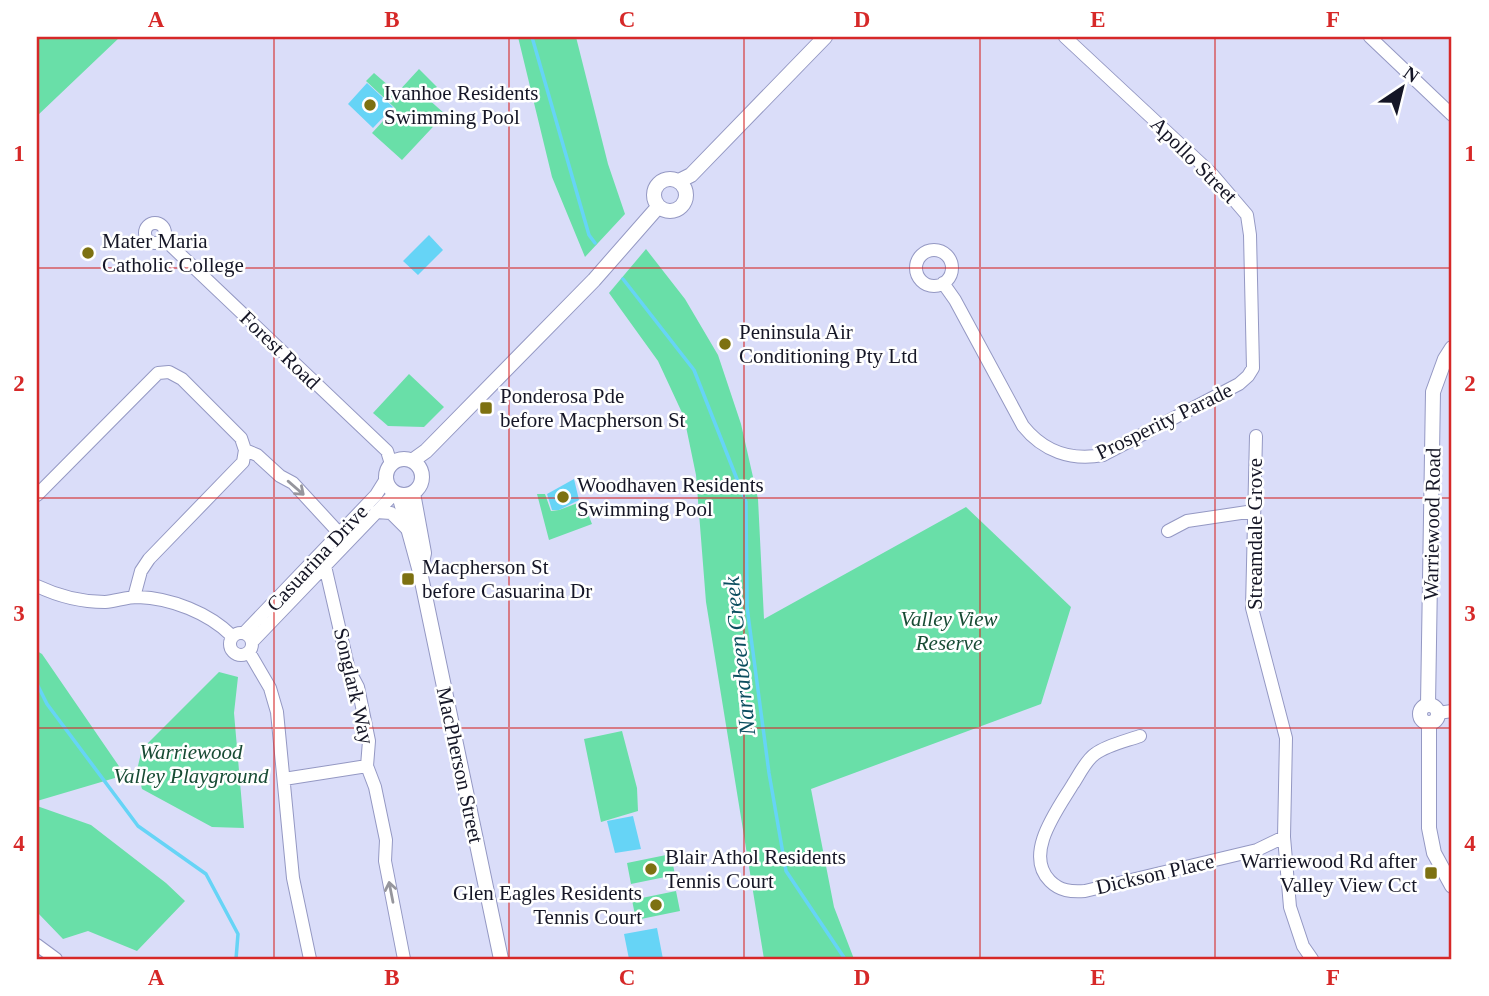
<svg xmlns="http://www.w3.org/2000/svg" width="1489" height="996" font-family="Georgia,serif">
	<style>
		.green { fill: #69dfa8 }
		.water { fill: #66d4f6 }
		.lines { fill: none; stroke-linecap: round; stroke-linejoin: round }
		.stream { stroke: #66d4f6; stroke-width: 3.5 }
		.minor-casing { stroke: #9498c3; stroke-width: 14 }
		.tertiary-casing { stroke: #9498c3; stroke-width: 16 }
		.minor { stroke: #fff; stroke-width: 12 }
		.tertiary { stroke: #fff; stroke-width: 14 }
		.oneway { stroke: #96969d }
		.grid { fill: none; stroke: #d62828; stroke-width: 2; stroke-opacity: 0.55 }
		.poi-dot { fill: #7d7111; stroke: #fff; stroke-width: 2.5 }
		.labels { text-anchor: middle; stroke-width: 5; stroke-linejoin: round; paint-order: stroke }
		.poi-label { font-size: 21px; fill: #151626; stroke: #fff; text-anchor: start }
		.street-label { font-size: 21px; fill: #151626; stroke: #fff }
		.park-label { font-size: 21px; font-style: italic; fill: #174b34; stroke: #fff }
		.water-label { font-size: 23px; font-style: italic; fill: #0b4e5f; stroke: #fff }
		.neatline { fill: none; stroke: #d62828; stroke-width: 2.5 }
		.grid-label { font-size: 23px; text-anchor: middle; font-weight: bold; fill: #d62828 }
	</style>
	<rect width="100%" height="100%" fill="#daddf9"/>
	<path class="green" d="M37 37H120L37 116Z
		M518 37H576L608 164 625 214 585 257 552 177Z
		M419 69 437 87 427 98 445 114 402 160 372 133 395 108 366 81 374 73 397 93Z
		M646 249 685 299 718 355 741 424 758 499 764 619 966 507 1071 607 1041 704 811 789 834 907 854 959H764L706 602 696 475 684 417 658 361 609 293Z
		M409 374 444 407 424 427 388 426 373 413Z
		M537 494H545L551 511 559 510 583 501 592 524 549 540Z
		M37 651 42 654 125 775 37 801Z
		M219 672 238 677 234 713 244 828 212 827 142 789 137 770 142 749Z
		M622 731 637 788 638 811 601 822 584 739Z
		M37 806 91 825 166 883 185 901 137 951 88 931 63 939 37 912Z
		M671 854 675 875 631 884 627 863Z
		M676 891 680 911 636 920 632 900Z"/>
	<path class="water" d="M367 83 393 107 373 128 348 104Z
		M429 235 443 250 418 275 403 261Z
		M574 479 579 500 559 510H552L547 494Z
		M633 816 641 849 615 853 607 821Z
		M657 928 663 959H629L624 934Z"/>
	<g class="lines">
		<path class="stream" d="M532 37 589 235 595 243
			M623 279 694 370 746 502 747 607 769 773 786 871 845 959
			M37 684 47 704 138 826 206 874 238 934 236 959"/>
		<defs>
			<path id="minor" d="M1370 37 1452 115
				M145 233a10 10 0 1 1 20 0a10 10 0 1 1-20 0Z
				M164 239 387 451 391 464
				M916 268a18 18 0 1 1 36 0a18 18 0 1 1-36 0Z
				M943 283 955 300 1023 426C1043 451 1071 461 1103 455L1239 384 1248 376 1253 368 1250 235 1247 215 1211 173 1065 37
				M1256 436 1252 608 1286 738 1284 837 1290 907 1303 946 1312 959
				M245 450 257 455 280 476 293 483 340 534
				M37 495 158 373 169 372 182 379 241 438 245 450 243 462 149 559 141 571 134 597
				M376 512 391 513 407 529
				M1168 531 1187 521 1254 511
				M325 566 349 670 358 687 369 741 367 766 375 787 386 840 385 861 404 959
				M37 586C58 596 82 602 105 602 116 601 127 597 138 597 171 598 209 613 232 636
				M230 644a11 11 0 1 1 22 0a11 11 0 1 1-22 0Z
				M244 633 376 495 386 479
				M252 642 395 493
				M249 652 270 688 277 712 293 878 310 959
				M1438 713 1452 711
				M1140 736C1126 741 1107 745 1095 754 1086 760 1079 775 1073 784 1058 809 1023 854 1050 881 1060 891 1071 892 1085 891L1257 850 1284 837
				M284 779 367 766
				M37 945 56 959"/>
			<path id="tertiary" d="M654 195a16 16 0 1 1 32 0a16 16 0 1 1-32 0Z
				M679 181 691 175 825 37
				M386 477a18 18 0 1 1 36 0a18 18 0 1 1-36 0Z
				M412 461 426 451 594 280 658 207
				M413 493 424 553 421 567
				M399 495 420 572 501 959
				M1420 714a9 9 0 1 1 18 0a9 9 0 1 1-18 0Z
				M1428 705 1433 392 1445 359 1452 348
				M1429 724V828L1434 853 1452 886"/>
		</defs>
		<use href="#minor" class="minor-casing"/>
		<use href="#tertiary" class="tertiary-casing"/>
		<use href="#minor" class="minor"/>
		<use href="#tertiary" class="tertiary"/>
	</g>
	<defs><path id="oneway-shaft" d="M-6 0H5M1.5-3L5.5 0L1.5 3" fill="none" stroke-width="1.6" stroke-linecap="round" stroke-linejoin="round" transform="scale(1.75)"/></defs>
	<g class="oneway">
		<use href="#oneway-shaft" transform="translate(296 488) rotate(41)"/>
		<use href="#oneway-shaft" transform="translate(391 892) rotate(-101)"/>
	</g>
	<path class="grid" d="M274 37V959M509 37V959M744 37V959M980 37V959M1215 37V959M37 268H1452M37 498H1452M37 728H1452"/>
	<g class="poi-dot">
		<circle cx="370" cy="105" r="7"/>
		<circle cx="88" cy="253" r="7"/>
		<circle cx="725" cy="344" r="7"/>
		<rect x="479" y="401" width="14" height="14" rx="3.5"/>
		<circle cx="563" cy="497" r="7"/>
		<rect x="401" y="572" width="14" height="14" rx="3.5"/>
		<circle cx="651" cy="869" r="7"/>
		<rect x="1424" y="866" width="14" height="14" rx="3.5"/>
		<circle cx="656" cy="905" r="7"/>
	</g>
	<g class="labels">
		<g class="poi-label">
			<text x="384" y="100">Ivanhoe Residents<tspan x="384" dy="24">Swimming Pool</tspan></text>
			<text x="102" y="248">Mater Maria<tspan x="102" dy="24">Catholic College</tspan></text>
			<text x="739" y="339">Peninsula Air<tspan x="739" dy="24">Conditioning Pty Ltd</tspan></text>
			<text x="500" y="403">Ponderosa Pde<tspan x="500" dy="24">before Macpherson St</tspan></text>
			<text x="577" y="492">Woodhaven Residents<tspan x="577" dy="24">Swimming Pool</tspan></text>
			<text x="422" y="574">Macpherson St<tspan x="422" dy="24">before Casuarina Dr</tspan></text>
			<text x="665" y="864">Blair Athol Residents<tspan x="665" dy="24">Tennis Court</tspan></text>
			<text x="1417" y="868" text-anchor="end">Warriewood Rd after<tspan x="1417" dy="24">Valley View Cct</tspan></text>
			<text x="642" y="900" text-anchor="end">Glen Eagles Residents<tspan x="642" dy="24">Tennis Court</tspan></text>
		</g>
		<g class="street-label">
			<text transform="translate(1194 160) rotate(45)" y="7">Apollo Street</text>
			<text transform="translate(280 350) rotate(44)" y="7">Forest Road</text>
			<text transform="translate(1164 421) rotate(-26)" y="7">Prosperity Parade</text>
			<text transform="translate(1432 524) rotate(-89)" y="7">Warriewood Road</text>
			<text transform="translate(1255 534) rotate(-90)" y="7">Streamdale Grove</text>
			<text transform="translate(317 558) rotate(-47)" y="7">Casuarina Drive</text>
			<text transform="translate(354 686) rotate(77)" y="7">Songlark Way</text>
			<text transform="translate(460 765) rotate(78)" y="7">MacPherson Street</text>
			<text transform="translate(1155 874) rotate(-13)" y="7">Dickson Place</text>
		</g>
		<g class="park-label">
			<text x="949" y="626">Valley View<tspan x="949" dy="24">Reserve</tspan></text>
			<text x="191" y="759">Warriewood<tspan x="191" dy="24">Valley Playground</tspan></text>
		</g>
		<g class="water-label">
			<text transform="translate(739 656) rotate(-96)" y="8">Narrabeen Creek</text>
		</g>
	</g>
	<rect width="1489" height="996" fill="none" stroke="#ffffff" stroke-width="77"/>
	<g transform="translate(1402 88) rotate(35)" stroke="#ffffff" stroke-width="5" paint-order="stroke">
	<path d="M0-5L12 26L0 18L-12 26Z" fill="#151626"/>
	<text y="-10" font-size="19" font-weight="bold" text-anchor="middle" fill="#151626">N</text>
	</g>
	<rect x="38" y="38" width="1412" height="920" class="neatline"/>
	<g class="grid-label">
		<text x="156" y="27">A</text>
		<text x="392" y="27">B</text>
		<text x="627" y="27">C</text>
		<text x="862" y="27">D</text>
		<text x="1098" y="27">E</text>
		<text x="1333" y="27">F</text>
		<text x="19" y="161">1</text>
		<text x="1470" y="161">1</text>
		<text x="19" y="391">2</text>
		<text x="1470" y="391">2</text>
		<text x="19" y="621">3</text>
		<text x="1470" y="621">3</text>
		<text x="19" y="851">4</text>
		<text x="1470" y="851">4</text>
		<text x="156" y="985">A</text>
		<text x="392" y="985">B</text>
		<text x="627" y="985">C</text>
		<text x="862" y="985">D</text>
		<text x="1098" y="985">E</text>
		<text x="1333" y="985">F</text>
	</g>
</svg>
